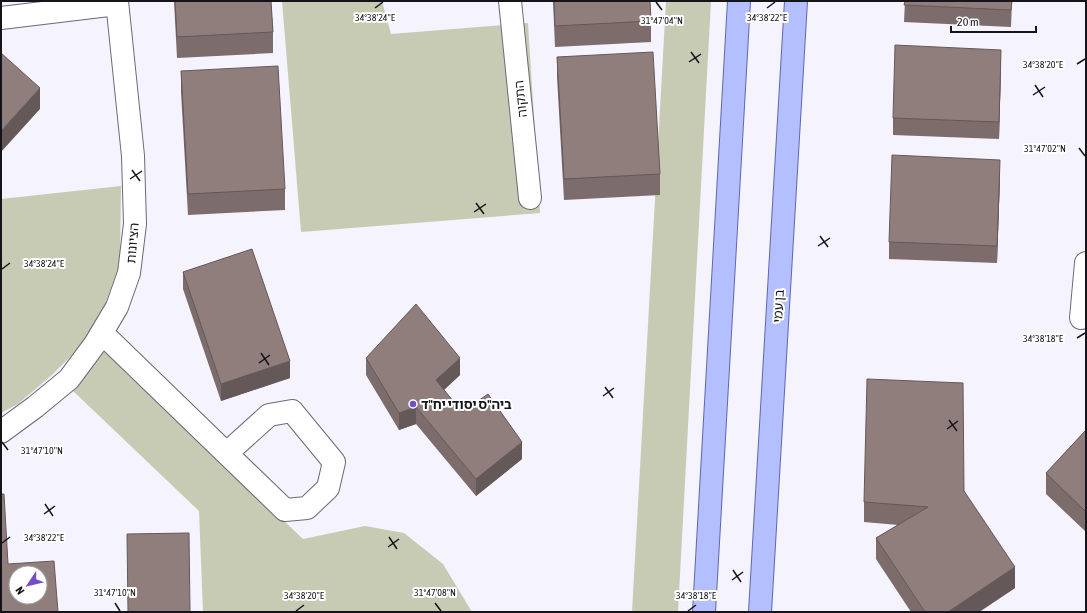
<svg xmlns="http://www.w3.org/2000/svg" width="1087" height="613" font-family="'Asap Condensed','Noto Sans Hebrew',sans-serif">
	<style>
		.green { fill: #c7cbb4 }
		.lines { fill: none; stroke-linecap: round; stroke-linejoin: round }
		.minor-casing { stroke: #6c6977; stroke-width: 24 }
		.major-casing { stroke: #5c67af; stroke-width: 24 }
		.minor { stroke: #fff; stroke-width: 22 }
		.major { stroke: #b4bfff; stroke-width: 22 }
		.wall { fill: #7c6c6c }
		.shaded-wall { fill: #655858 }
		.building { fill: #907e7d; stroke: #655858; fill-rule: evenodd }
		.ticks { fill: none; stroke: #15141a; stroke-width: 1.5 }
		.poi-dot { fill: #714dc6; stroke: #fff; stroke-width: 1.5 }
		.labels { text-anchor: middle; stroke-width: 4; stroke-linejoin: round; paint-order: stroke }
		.street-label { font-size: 13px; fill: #15141a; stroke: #fff }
		.poi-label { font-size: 13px; font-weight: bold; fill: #15141a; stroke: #fff; text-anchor: start }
		.ticks-label { font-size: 10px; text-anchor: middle; fill: #15141a; stroke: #fff; stroke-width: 4; stroke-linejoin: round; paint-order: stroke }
	</style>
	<rect width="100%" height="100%" fill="#f5f3fd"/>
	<path class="green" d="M282 1H382L391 34 528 23 540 213 301 232Z
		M666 1H711L678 612H632Z
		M121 186 120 263 102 313 78 349 53 374 18 404 1 413V199Z
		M105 351 303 539 365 526 404 533 443 564 472 612H203L199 511 72 390Z"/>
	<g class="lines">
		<defs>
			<path id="minor" d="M510 1 530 198
				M1 18 117 4
				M1081 318 1086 263
				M102 333 285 510 307 508 328 488 334 462 292 411 269 415 227 453
				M1 432 35 407 69 379 95 344 117 307 129 273 135 224 133 156 117 1"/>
			<path id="major" d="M704 612 739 1
				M760 612 796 1"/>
		</defs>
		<use href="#minor" class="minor-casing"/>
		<use href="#major" class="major-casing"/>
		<use href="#minor" class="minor"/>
		<use href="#major" class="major"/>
	</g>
	<path class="wall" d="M174 1H271L273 32V53L177 58Z
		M553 1H650L651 21V42L555 47Z
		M905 1H1012L1011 27 904 22Z
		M557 57 660 174V195L564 200 557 77Z
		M1001 67 999 139 893 135V118Z
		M181 71 285 189V210L188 215 181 92Z
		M1000 177 997 263 889 259V242Z
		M183 272 290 378 221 401 183 289Z
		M366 358 460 375 444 390 462 412 522 459 476 496 416 424 399 430 366 375Z
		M1086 430V531H1085L1046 494V473Z
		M964 491 1015 588 979 612H911L876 559V538L898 525 864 522V502Z"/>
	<path class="shaded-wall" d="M1001 50V67L999 139V122Z
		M40 88V109L1 152V131Z
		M1000 160V177L997 263V246Z
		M460 358V375L436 397V380Z
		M290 361V378L221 401V384Z
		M416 407V424L399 430V413Z
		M522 442V459L476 496V479Z
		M1086 510V531H1085V511Z
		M1015 567V588L979 612H948Z"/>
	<path class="building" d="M175 1H271L273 32 177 37Z
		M554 1H650L651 21 555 26Z
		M905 1H1012L1011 10 904 5Z
		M895 45 1001 50 999 122 893 118Z
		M653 52 660 174 564 179 557 57Z
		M1 53 40 88 1 131Z
		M278 66 285 189 188 194 181 71Z
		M892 155 1000 160 997 246 889 242Z
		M252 249 290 361 221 384 183 272Z
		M416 304 460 358 436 380 462 412 488 394 522 442 476 479 416 407 399 413 366 358Z
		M867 379 963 383 964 491 1015 567 948 612H925L876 538 928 507 864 502Z
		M1086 430V510L1085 511 1046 473Z
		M1 494H4L8 564 54 561 58 612H1ZM16 573H40V597H16Z
		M189 533 190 612H128L127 534Z"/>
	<path class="ticks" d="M656 2 662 10M375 8 383 2M767 8 775 2M691 52 699 63M689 62 701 54M1077 64 1085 59M1035 85 1043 97M1033 95 1045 87M1079 148 1085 156M132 170 140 181M130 179 142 171M476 203 484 214M474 212 486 204M820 236 828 247M818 246 830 238M2 269 10 263M1077 338 1085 333M261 353 269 365M259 363 270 355M605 387 613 398M603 396 614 388M949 420 957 431M947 429 958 421M2 442 8 450M45 504 53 516M44 514 55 506M389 537 397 549M2 543 10 537M388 547 399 539M733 570 741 582M732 580 743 572M115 603 120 611M435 603 441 611M296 611 304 605M688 611 696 605"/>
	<circle class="poi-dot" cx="413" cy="404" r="4"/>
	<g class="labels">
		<g class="street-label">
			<text transform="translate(520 99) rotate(-96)" y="5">התקוה</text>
			<text transform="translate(132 243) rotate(-85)" y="5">הציונות</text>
			<text transform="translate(778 306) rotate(-87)" y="5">בן עמי</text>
		</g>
		<g class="poi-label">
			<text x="421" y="409">ביה"ס יסודי יח"ד</text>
		</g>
	</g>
	<g class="ticks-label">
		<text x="375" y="21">34°38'24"E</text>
		<text x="767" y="21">34°38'22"E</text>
		<text x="662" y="24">31°47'04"N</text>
		<text x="1043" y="68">34°38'20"E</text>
		<text x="1045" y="152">31°47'02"N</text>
		<text x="44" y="267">34°38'24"E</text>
		<text x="1043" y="342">34°38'18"E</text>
		<text x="42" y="454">31°47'10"N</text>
		<text x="44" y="541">34°38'22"E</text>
		<text x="115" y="596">31°47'10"N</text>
		<text x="435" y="596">31°47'08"N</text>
		<text x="304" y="599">34°38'20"E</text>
		<text x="696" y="599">34°38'18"E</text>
	</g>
	<rect width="1087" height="613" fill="none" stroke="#15141a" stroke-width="4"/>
	<g transform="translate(28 585) rotate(235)"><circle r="19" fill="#ffffff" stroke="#a1a1a3"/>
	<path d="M0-3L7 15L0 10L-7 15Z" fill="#714dc6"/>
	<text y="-6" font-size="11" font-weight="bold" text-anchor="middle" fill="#15141a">N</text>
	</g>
	<path d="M951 26v6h85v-6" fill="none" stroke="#15141a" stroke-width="2"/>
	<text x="957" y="26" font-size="12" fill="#15141a" stroke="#ffffff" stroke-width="3" paint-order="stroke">20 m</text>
</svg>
